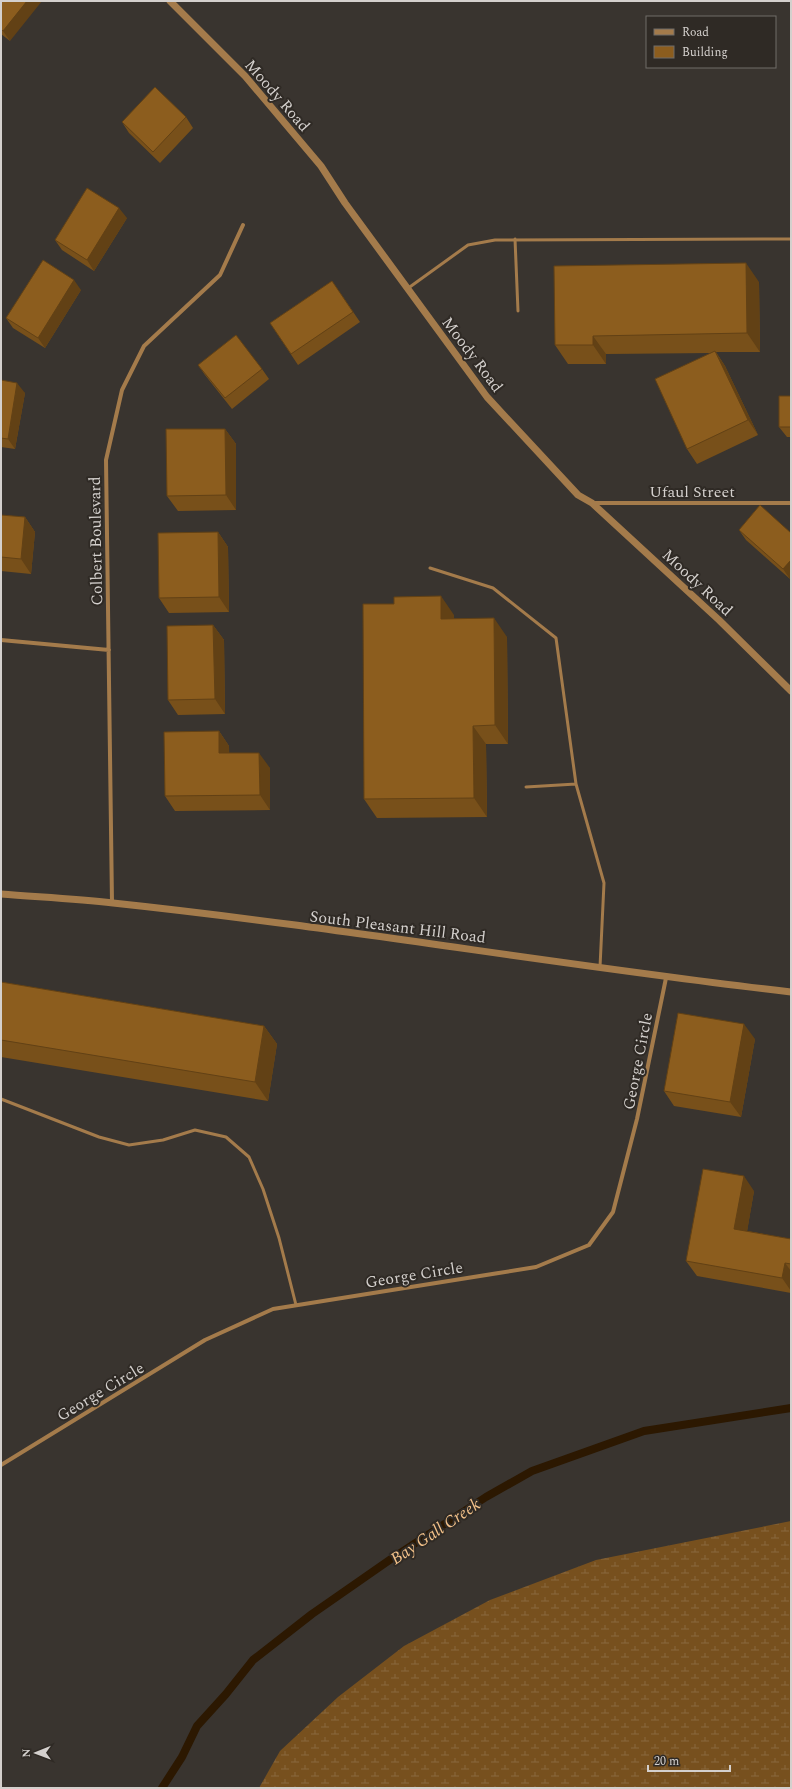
<svg xmlns="http://www.w3.org/2000/svg" width="792" height="1789" font-family="Spectral,serif">
	<style>
		.wetland { fill: url(#wetland-marsh) }
		.lines { fill: none; stroke-linecap: round; stroke-linejoin: round }
		.stream { stroke: #2c1801; stroke-width: 8 }
		.service { stroke: #a47b4b; stroke-width: 3 }
		.minor { stroke: #a47b4b; stroke-width: 4 }
		.tertiary { stroke: #a47b4b; stroke-width: 7 }
		.wall { fill: #78501a }
		.shaded-wall { fill: #624115 }
		.building { fill: #8c5d1e; stroke: #624115 }
		.labels { text-anchor: middle; stroke-width: 4; stroke-linejoin: round; paint-order: stroke }
		.street-label { font-size: 16px; fill: #d4d0cd; stroke: #2f2a25 }
		.water-label { font-size: 17px; font-style: italic; fill: #f4c28a; stroke: #2f2a25 }
	</style>
	<defs>
		<pattern id="wetland-marsh" width="20" height="14" patternUnits="userSpaceOnUse"><rect width="20" height="14" fill="#77501e"/><path d="M1 5h8M5 5V1M11 12h8M15 12V8" fill="none" stroke="#89683e"/></pattern>
	</defs>
	<rect width="100%" height="100%" fill="#39342f"/>
	<path class="wetland" d="M791 1521V1788H259L280 1751 338 1697 404 1646 490 1600 596 1560Z"/>
	<g class="lines">
		<path class="stream" d="M162 1788 182 1757 197 1726 226 1694 253 1660 312 1614 391 1559 486 1497 532 1471 644 1431 791 1408"/>
		<path class="service" d="M515 239 518 311
			M407 289 468 245 495 240 791 239
			M430 568 493 588 556 638 576 784 604 883 600 967
			M526 787 576 784
			M1 1099 99 1137 129 1145 163 1140 195 1130 226 1137 249 1157 263 1189 279 1238 296 1305"/>
		<path class="minor" d="M593 503H791
			M1 640 109 650
			M112 903 106 460 122 390 144 346 220 275 243 225
			M1 1465 205 1340 273 1309 536 1267 589 1245 613 1212 637 1119 666 978"/>
		<path class="tertiary" d="M170 1 245 76 321 166 345 203 487 397 578 495 592 503 719 620 791 691
			M1 894C38 897 76 899 113 903 339 927 564 966 791 992"/>
	</g>
	<path class="wall" d="M1 1 10 41 1 34Z
		M186 117 193 128 160 163 129 133 122 122Z
		M127 218 94 271 62 250 55 240Z
		M332 281 360 322 298 365 270 323Z
		M759 282 760 352H716L725 366 758 435 697 464 687 449 712 353 606 354V364H568L555 345Z
		M81 290 45 348 13 328 6 318Z
		M198 365 262 369 269 379 232 409 205 375Z
		M1 380 25 393 15 449 1 447Z
		M791 396V437H787L779 427Z
		M225 429 236 444V510L178 511 167 496Z
		M760 505 790 579 746 540 739 530Z
		M1 515 25 517 35 532 31 574 1 571Z
		M218 532 228 547 229 612 169 613 159 598Z
		M454 615V619L507 637 508 744H486L487 817 377 818 364 799Z
		M213 625 224 640 225 714 178 715 168 700Z
		M219 731 229 746V753L270 768V810L175 811 165 796Z
		M1 982 264 1026 277 1044 268 1101 1 1057Z
		M755 1039 741 1117 674 1106 664 1091Z
		M754 1191 747 1231 791 1239V1293L697 1276 686 1261Z"/>
	<path class="shaded-wall" d="M27 1H42L10 41 3 31Z
		M119 208 127 218 94 271 87 260Z
		M746 263 759 282 760 352 747 333Z
		M74 280 81 290 45 348 38 338Z
		M593 336 606 354V364L593 345Z
		M715 351 725 366 758 435 748 420Z
		M17 383 25 393 15 449 8 439Z
		M225 429 236 444V510L226 495Z
		M25 517 35 532 31 574 21 559Z
		M218 532 228 547 229 612 219 597Z
		M791 560V579H790L783 569Z
		M441 596 454 615V638L441 619Z
		M494 618 507 637 508 744 495 725Z
		M213 625 224 640 225 714 215 699Z
		M473 726 486 744 487 817 474 798Z
		M219 731 229 746 230 768 219 753Z
		M259 753 270 768V810L260 795Z
		M744 1024 755 1039 741 1117 730 1102Z
		M264 1026 277 1044 268 1101 255 1082Z
		M744 1176 754 1191 745 1244 734 1229Z
		M785 1263 791 1271V1291L782 1278Z"/>
	<path class="building" d="M1 1H27L3 31 1 29Z
		M155 87 186 117 153 152 122 122Z
		M87 188 119 208 87 260 55 240Z
		M43 260 74 280 38 338 6 318Z
		M746 263 747 333 593 336V345H555L554 266Z
		M332 281 353 312 291 354 270 323Z
		M236 335 262 369 225 398 198 365Z
		M715 351 748 420 687 449 655 379Z
		M1 380 17 383 8 439 1 438Z
		M779 396H791V427H779Z
		M166 429H225L226 495 167 496Z
		M760 505 791 533V560L783 569 739 530Z
		M1 515 25 517 21 559 1 557Z
		M218 532 219 597 159 598 158 533Z
		M441 596V619L494 618 495 725 473 726 474 798 364 799 363 604H394V597Z
		M213 625 215 699 168 700 167 626Z
		M219 731V753H259L260 795 165 796 164 732Z
		M1 982 264 1026 255 1082 1 1040Z
		M678 1013 744 1024 730 1102 664 1091Z
		M703 1169 744 1176 734 1229 791 1239V1264L785 1263 782 1278 686 1261Z"/>
	<g class="labels">
		<g class="street-label">
			<text transform="translate(278 95) rotate(49)" y="6">Moody Road</text>
			<text transform="translate(473 354) rotate(53)" y="6">Moody Road</text>
			<text x="692" y="497">Ufaul Street</text>
			<text transform="translate(95 541) rotate(-91)" y="6">Colbert Boulevard</text>
			<text transform="translate(698 582) rotate(43)" y="6">Moody Road</text>
			<text transform="translate(398 926) rotate(7)" y="6">South Pleasant Hill Road</text>
			<text transform="translate(637 1061) rotate(-79)" y="6">George Circle</text>
			<text transform="translate(414 1274) rotate(-9)" y="6">George Circle</text>
			<text transform="translate(100 1391) rotate(-31)" y="6">George Circle</text>
		</g>
		<g class="water-label">
			<text transform="translate(435 1531) rotate(-34)" y="6">Bay Gall Creek</text>
		</g>
	</g>
	<rect width="792" height="1789" fill="none" stroke="#d4d0cd" stroke-width="4"/>
	<rect x="646" y="16" width="130" height="52" fill="#2f2a25" stroke="#716c68"/>
	<rect x="654" y="29" width="20" height="6" fill="#a47b4b" stroke="#716c68"/>
	<text x="682" y="36" font-size="12" fill="#d4d0cd">Road</text>
	<rect x="654" y="46" width="20" height="12" fill="#8c5d1e" stroke="#716c68"/>
	<text x="682" y="56" font-size="12" fill="#d4d0cd">Building</text>
	<g transform="translate(36 1753) rotate(269)" stroke="#2f2a25" stroke-width="3" paint-order="stroke">
	<path d="M0-3L7 15L0 10L-7 15Z" fill="#d4d0cd"/>
	<text y="-6" font-size="11" font-weight="bold" text-anchor="middle" fill="#d4d0cd">N</text>
	</g>
	<path d="M648 1765v6h82v-6" fill="none" stroke="#d4d0cd" stroke-width="2"/>
	<text x="654" y="1765" font-size="12" fill="#d4d0cd" stroke="#2f2a25" stroke-width="3" paint-order="stroke">20 m</text>
</svg>
